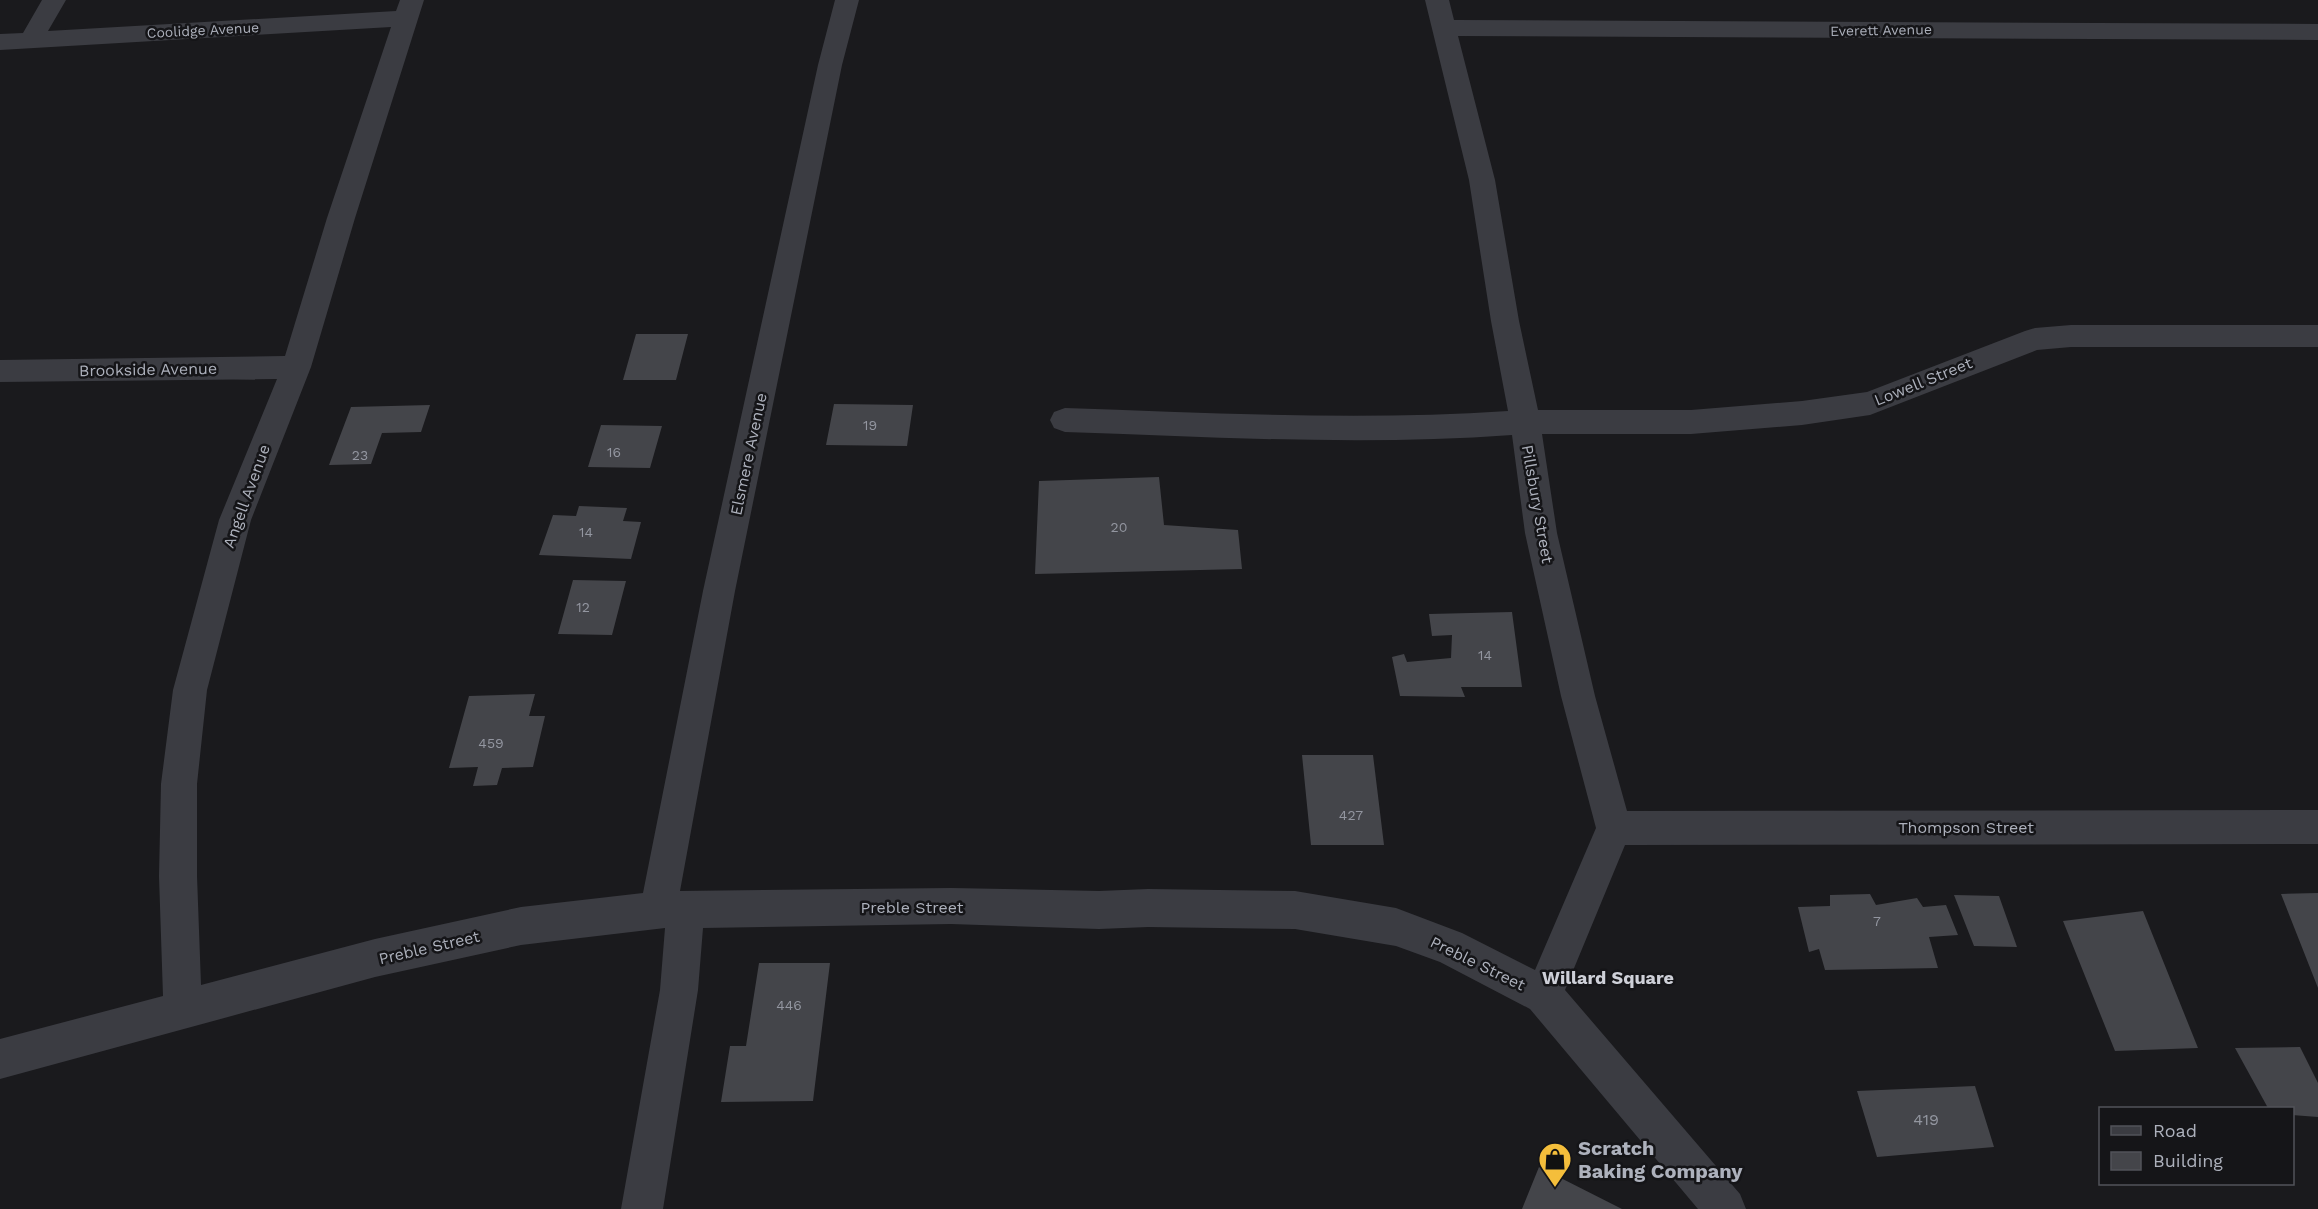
<svg xmlns="http://www.w3.org/2000/svg" width="2318" height="1209" font-family="'Work Sans',sans-serif">
	<style>
		.building { fill: #44454a }
		.lines { fill: none; stroke-linecap: round; stroke-linejoin: round }
		.minor { fill: #3b3c42; fill-rule: evenodd }
		.labels { text-anchor: middle; stroke-width: 5; stroke-linejoin: round; paint-order: stroke }
		.far-street-label { font-size: 14px; fill: #adb1bc; stroke: #151518 }
		.number-label { font-size: 14px; fill: #9396a0 }
		.street-label { font-size: 16px; fill: #adb1bc; stroke: #151518 }
		.near-number-label { font-size: 16px; fill: #9396a0 }
		.neighbourhood-label { font-size: 18px; font-weight: bold; fill: #ced0d8; stroke: #151518 }
		.near-poi-label { font-size: 20px; font-weight: bold; fill: #adb1bc; stroke: #151518; text-anchor: start }
	</style>
	<rect width="100%" height="100%" fill="#1a1a1d"/>
	<path class="building" d="M636 334H688L676 380H623Z
		M834 404 913 405 907 446 826 445Z
		M430 405 421 432 382 433 371 464 329 465 351 407Z
		M601 425 662 426 650 468 588 467Z
		M1159 477 1164 525 1238 530 1242 569 1035 574 1039 481Z
		M579 506 627 508 623 521 641 522 631 559 539 555 553 515 576 516Z
		M573 580 626 581 612 635 558 634Z
		M1512 612 1522 687H1461L1465 697 1400 696 1392 657 1404 654 1407 662 1451 658 1452 635 1432 636 1429 614Z
		M535 694 529 716H545L533 767 502 768 497 785 473 786 478 767 449 768 469 696Z
		M1302 755H1373L1384 845H1311Z
		M2318 893V988L2281 894Z
		M1870 894 1876 905 1917 898 1923 907 1946 905 1958 935 1929 937 1938 968 1825 970 1819 949 1809 952 1798 907 1830 906V895Z
		M1954 895 1999 896 2017 947 1974 946Z
		M2143 911 2198 1048 2115 1051 2063 921Z
		M759 963H830L813 1101 721 1102 730 1046H746Z
		M2300 1047 2318 1083V1117L2292 1115V1108H2268L2235 1048Z
		M1975 1086 1994 1147 1877 1157 1857 1091Z
		M1539 1167 1622 1209H1522Z"/>
	<g class="lines">
		<path class="minor" d="M42 0H66L48 31 396 11 400 0H424L355 218 311 367 251 520 207 690 197 784V876L201 985 375 939 521 907 643 893 703 591 818 65 835 0H859L842 65 735 591 680 891 951 888 1099 891 1148 889 1295 891 1396 908 1462 933 1535 970 1596 828 1561 696 1525 533 1512 435C1363 446 1213 437 1065 432L1054 428 1050 420 1054 412 1065 408C1212 413 1361 421 1508 411L1491 321 1469 180 1425 0H1449L1454 20 2318 24V40L1458 36 1495 180 1519 321 1538 410H1691L1802 401 1867 392 2025 331 2035 328 2071 325H2318V347H2071L2037 350 1870 415 1802 425 1691 434H1542L1557 533 1595 696 1627 811 2318 810V844L1625 845 1565 990 1740 1194 1746 1209H1698L1530 1009 1440 962 1396 946 1295 929 1148 927 1099 929 951 924 703 928 698 990 663 1209H621L660 990 665 928 521 945 375 977 0 1079V1039L163 996 159 876 161 784 173 690 219 520 277 379 0 382V360L285 356 327 218 391 27 0 50V34L23 33Z"/>
	</g>
	<defs>
		<symbol id="shop-pin" viewBox="-11 -11 22 30"><path d="M0 17L-7.5 6A9.5 9.5 0 1 1 7.5 6Z" fill="#f4be3b" stroke="#151518"/><path d="M-5-2.5h2.3a2.7 3.5 0 0 1 5.4 0H5L5.5 6h-11ZM-1.5-2.5h3a1.5 2.3 0 0 0-3 0Z" fill="#111"/></symbol>
	</defs>
	<g fill-rule="evenodd">
		<use href="#shop-pin" x="1536" y="1140" width="38" height="52"/>
	</g>
	<g class="labels">
		<g class="far-street-label">
			<text transform="translate(203 30) rotate(-3)" y="5">Coolidge Avenue</text>
			<text transform="translate(1881 30) rotate(-1)" y="5">Everett Avenue</text>
		</g>
		<g class="number-label">
			<text x="870" y="430">19</text>
			<text x="614" y="457">16</text>
			<text x="360" y="460">23</text>
			<text x="1119" y="532">20</text>
			<text x="586" y="537">14</text>
			<text x="583" y="612">12</text>
			<text x="1485" y="660">14</text>
			<text x="491" y="748">459</text>
			<text x="1351" y="820">427</text>
			<text x="1877" y="926">7</text>
			<text x="789" y="1010">446</text>
		</g>
		<g class="street-label">
			<text transform="translate(148 369) rotate(-1)" y="6">Brookside Avenue</text>
			<text transform="translate(1923 381) rotate(-22)" y="6">Lowell Street</text>
			<text transform="translate(748 454) rotate(-78)" y="6">Elsmere Avenue</text>
			<text transform="translate(246 496) rotate(-70)" y="6">Angell Avenue</text>
			<text transform="translate(1538 504) rotate(80)" y="6">Pillsbury Street</text>
			<text x="1966" y="833">Thompson Street</text>
			<text x="912" y="913">Preble Street</text>
			<text transform="translate(429 947) rotate(-13)" y="6">Preble Street</text>
			<text transform="translate(1478 963) rotate(26)" y="6">Preble Street</text>
		</g>
		<g class="near-number-label">
			<text x="1926" y="1125">419</text>
		</g>
		<g class="neighbourhood-label">
			<text x="1608" y="984">Willard Square</text>
		</g>
		<g class="near-poi-label">
			<text x="1578" y="1155">Scratch<tspan x="1578" dy="23">Baking Company</tspan></text>
		</g>
	</g>
	<rect x="2099" y="1107" width="195" height="78" fill="#151518" stroke="#52535a" stroke-width="1.5"/>
	<rect x="2111" y="1126" width="30" height="9" fill="#3b3c42" stroke="#52535a" stroke-width="1.5"/>
	<text x="2153" y="1137" font-size="18" fill="#adb1bc">Road</text>
	<rect x="2111" y="1152" width="30" height="18" fill="#44454a" stroke="#52535a" stroke-width="1.5"/>
	<text x="2153" y="1167" font-size="18" fill="#adb1bc">Building</text>
</svg>
